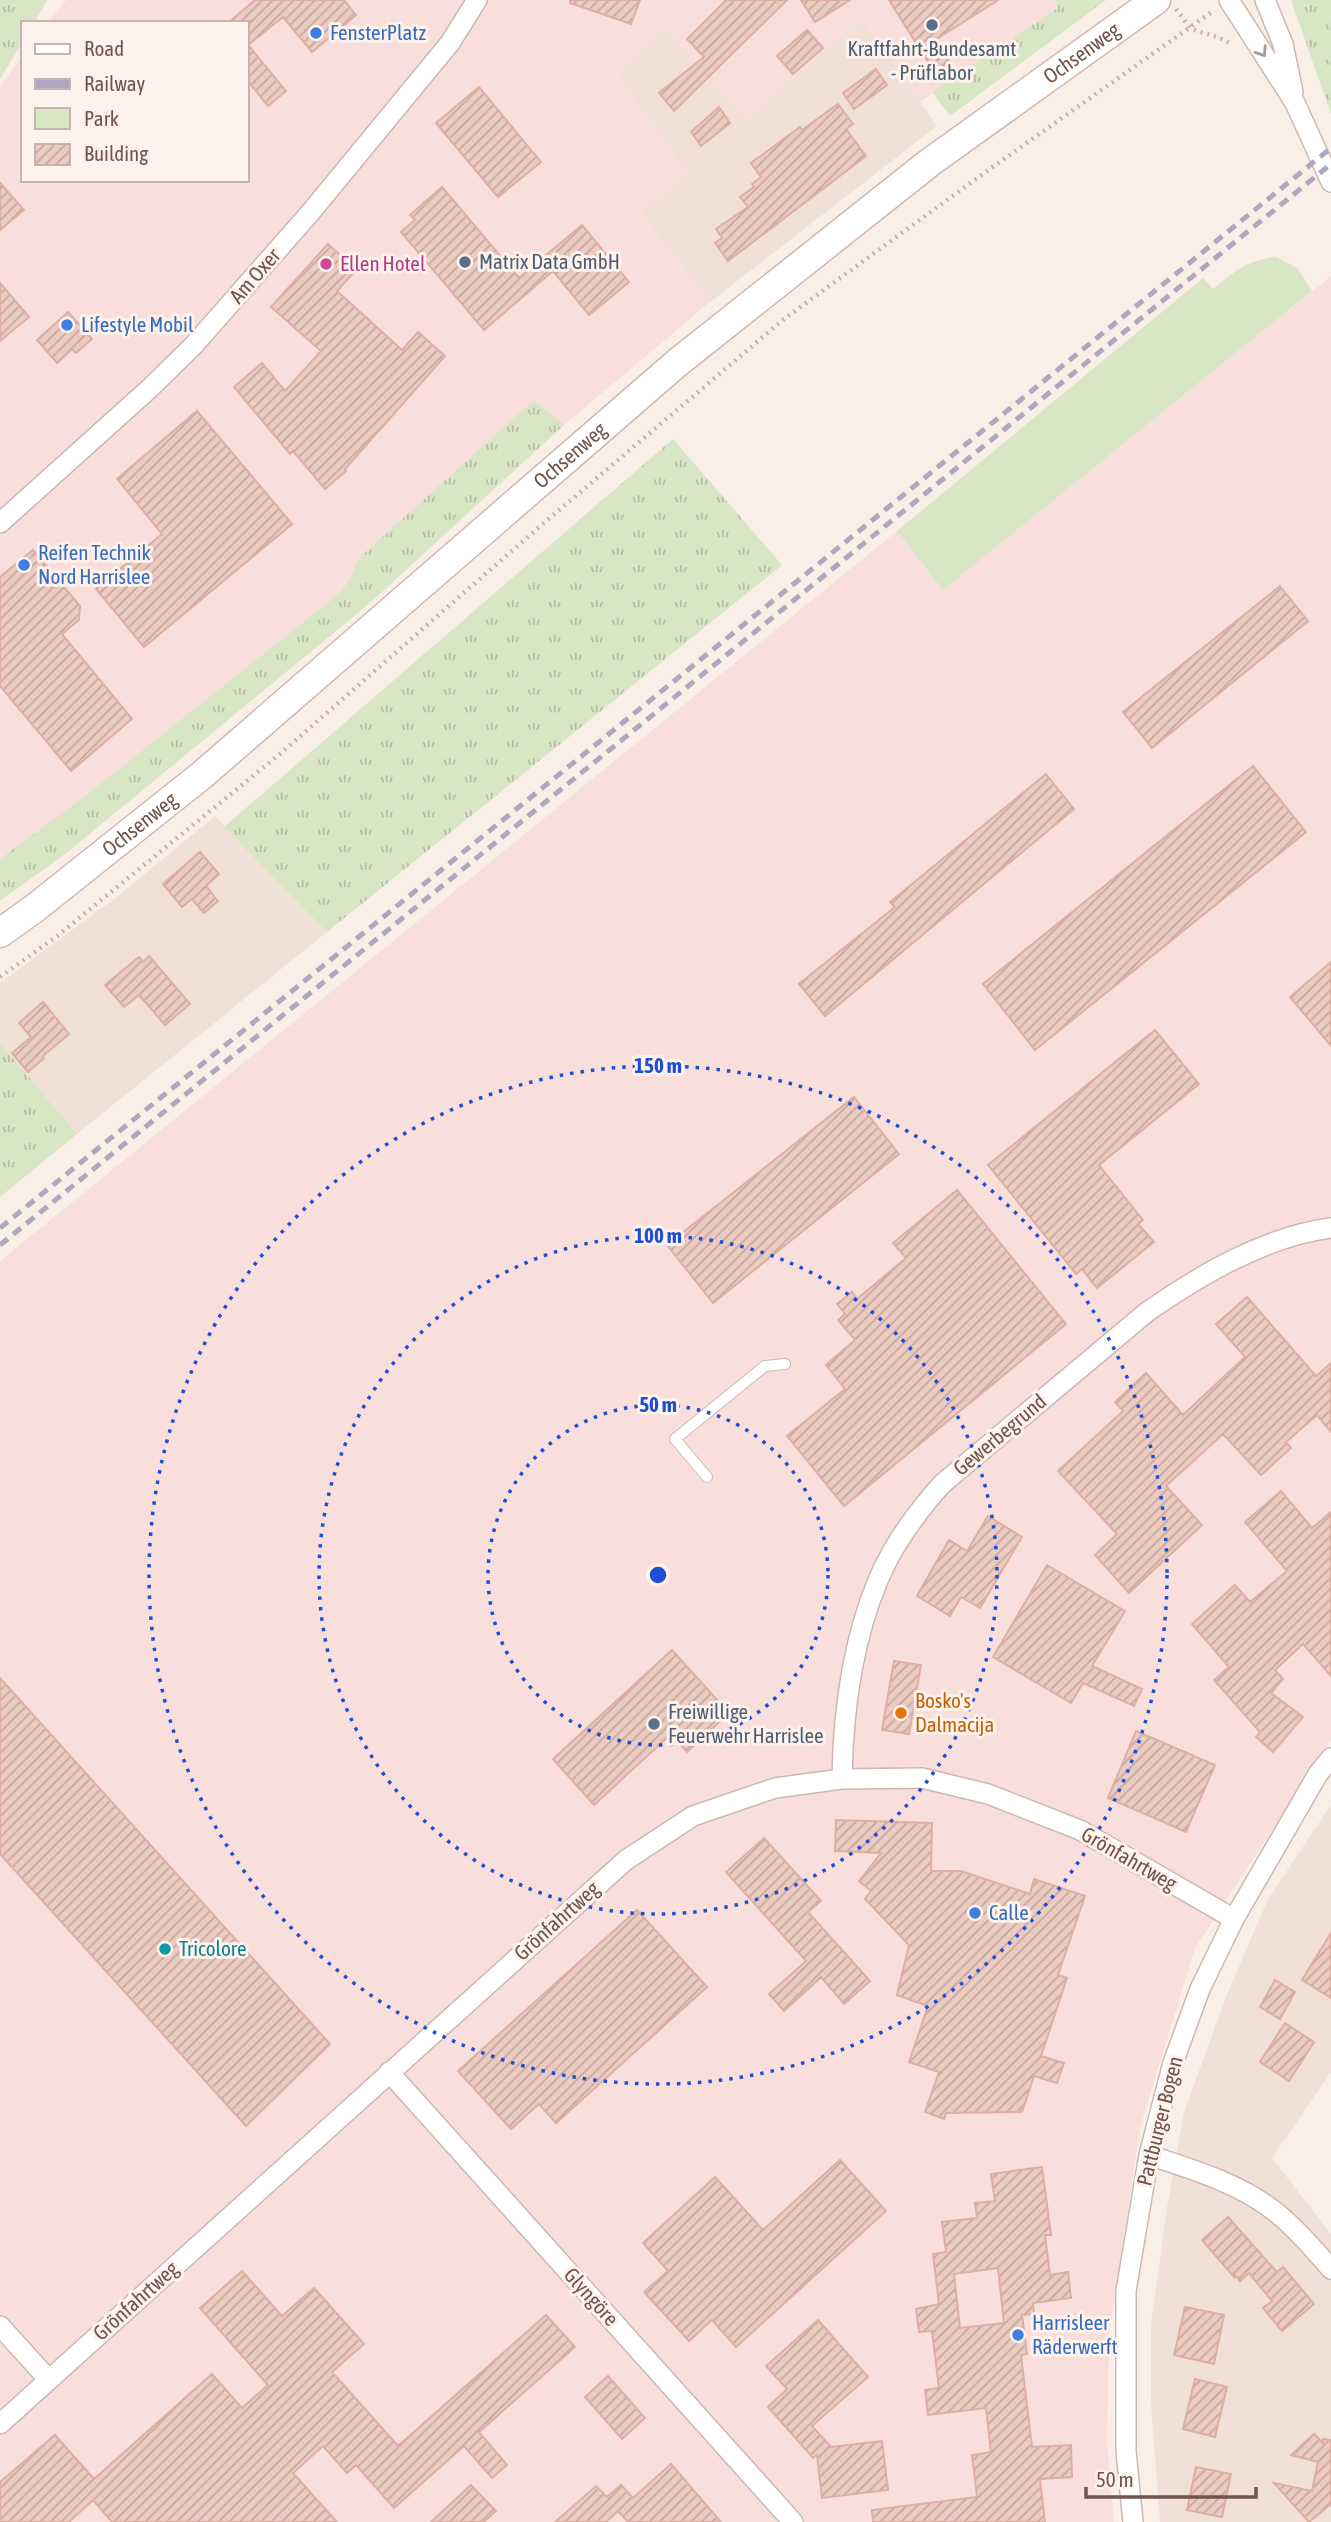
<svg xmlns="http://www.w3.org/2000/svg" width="1331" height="2522" font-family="'Asap Condensed',sans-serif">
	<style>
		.residential { fill: #f0e0d5 }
		.commercial { fill: #f9dfdb }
		.grass { fill: url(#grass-tufts) }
		.green { fill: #d8e6c6 }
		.building { fill: url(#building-hatch); stroke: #ddafa3; stroke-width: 2; fill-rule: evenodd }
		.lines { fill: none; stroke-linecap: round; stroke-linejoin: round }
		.service-casing { stroke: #ccb8b1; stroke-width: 12 }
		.minor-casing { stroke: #ccb8b1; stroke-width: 22 }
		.secondary-casing { stroke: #cfb7ae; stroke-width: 31 }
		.path { stroke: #d1aea4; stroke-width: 4.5; stroke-dasharray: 2 5; stroke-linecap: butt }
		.service { stroke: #fff; stroke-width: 10 }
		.minor { stroke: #fff; stroke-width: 19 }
		.secondary { stroke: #fff; stroke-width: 28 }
		.rail { stroke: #b0a6c2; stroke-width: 5; stroke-dasharray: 10 7; stroke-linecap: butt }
		.oneway { stroke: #a99895 }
		.ring { fill: none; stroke: #1d4ed8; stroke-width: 3.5; stroke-dasharray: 3.5 7 }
		.service-dot { fill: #5c6f8a; stroke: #fdf3ec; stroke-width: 2.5 }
		.shop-dot { fill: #3f7fe0; stroke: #fdf3ec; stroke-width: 2.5 }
		.hotel-dot { fill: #d1479c; stroke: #fdf3ec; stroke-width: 2.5 }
		.food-dot { fill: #e8710a; stroke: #fdf3ec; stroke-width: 2.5 }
		.culture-dot { fill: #0f9aa8; stroke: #fdf3ec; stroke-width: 2.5 }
		.labels { text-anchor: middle; stroke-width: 6; stroke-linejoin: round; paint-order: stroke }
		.shop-label { font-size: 21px; fill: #366cbe; stroke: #fdf3ec; text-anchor: start }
		.service-label { font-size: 21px; fill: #4e5e75; stroke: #fdf3ec; text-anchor: start }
		.street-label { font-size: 21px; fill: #70544e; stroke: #fdf3ec }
		.hotel-label { font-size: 21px; fill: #b23c85; stroke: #fdf3ec; text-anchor: start }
		.food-label { font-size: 21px; fill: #c56008; stroke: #fdf3ec; text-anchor: start }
		.culture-label { font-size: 21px; fill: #0d838f; stroke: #fdf3ec; text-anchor: start }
		.centre { fill: #1d4ed8; stroke: #fdf3ec; stroke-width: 3.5 }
		.ring-label { font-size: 21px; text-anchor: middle; font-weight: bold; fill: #1d4ed8; stroke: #fdf3ec; stroke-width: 6; stroke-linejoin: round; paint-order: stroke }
	</style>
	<defs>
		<pattern id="grass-tufts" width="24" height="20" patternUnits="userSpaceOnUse" patternTransform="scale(1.75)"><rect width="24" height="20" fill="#d8e6c6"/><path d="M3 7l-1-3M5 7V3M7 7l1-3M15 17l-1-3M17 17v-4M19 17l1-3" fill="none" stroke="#b4bda3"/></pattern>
		<pattern id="building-hatch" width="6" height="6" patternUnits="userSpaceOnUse" patternTransform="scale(1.75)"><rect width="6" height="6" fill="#eccbc1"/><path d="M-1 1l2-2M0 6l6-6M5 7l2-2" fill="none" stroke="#c4a79f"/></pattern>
	</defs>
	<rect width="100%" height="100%" fill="#faefe6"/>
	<path class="residential" d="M862 19 937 126 710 302 640 213 619 76 664 26 744 119Z
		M215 816 327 932 77 1134 0 1043V983L118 896Z
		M1331 1805V2072L1272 2158 1331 2234V2522H1160L1151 2403V2325L1167 2208 1184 2112 1226 1997 1268 1899Z"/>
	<path class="commercial" d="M66 0H1054L1058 8 920 102 862 20 744 120 664 26 619 76 688 173 640 213 710 302 564 425 535 401 358 559 352 575 341 592 85 796 0 859V86L23 56V180H247V23H48Z
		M1331 276V1740L1195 1948 1140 2128 1109 2335 1107 2443 1114 2522H0V1261L897 531 943 590Z"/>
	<path class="grass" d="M0 0H47L34 23H23V41L0 79Z
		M1054 0H1106L950 116 932 92 1058 8Z
		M1291 0H1331V114Z
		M534 400 564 425 370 603 64 855 0 901V859L85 796 341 592 352 575 358 559Z
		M673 439 782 565 327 932 224 827Z
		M0 1043 77 1134 0 1197Z"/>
	<path class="green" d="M1276 257 1297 268 1312 291 943 590 897 531 1203 278 1213 289C1235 271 1247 260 1276 257Z"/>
	<path class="building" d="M255 0H344L356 15 312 52 283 17 248 45 286 91 268 106 247 80V23H228Z
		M570 0H640L631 24 570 3Z
		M726 0H787L674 111 659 93 704 57 687 39Z
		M801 0H850L815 22Z
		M889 0H998L935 40 950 63 935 73Z
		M807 30 823 48 793 74 777 56Z
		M876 69 887 85 854 109 843 93Z
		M479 87 541 162 498 197 436 123Z
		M838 104 853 124 846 129 866 156 728 261 715 243 722 238 716 229 748 207 740 197 754 187 752 184 761 177 751 163 800 127 802 130Z
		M719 107 730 123 701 146 691 132Z
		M0 183 24 210 0 230Z
		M442 187 519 278 582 225 629 282 589 315 553 271 484 330 401 232 415 220 410 215Z
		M328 244 356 270 337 291 402 350 418 332 445 356 345 469 346 471 325 489 293 451 290 454 234 387 262 363 285 391 321 351 271 307Z
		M0 283 29 317 0 341Z
		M68 312 92 339 76 353 72 349 57 363 37 340Z
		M197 411 292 524 144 647 96 589 162 534 117 479Z
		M33 550 80 606 79 620 62 634 132 719 71 771 0 686V577Z
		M1280 586 1308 621 1152 748 1123 712Z
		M1253 766 1306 832 1035 1050 983 984Z
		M1046 774 1074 809 825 1016 799 984 895 907 890 902Z
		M200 852 219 874 206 886 218 901 204 913 192 899 182 907 163 884Z
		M149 956 190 1004 165 1025 139 995 124 1007 105 985 139 957 143 962Z
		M1331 962V1046L1290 997Z
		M43 1002 69 1034 43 1056 44 1058 28 1072 12 1053 31 1037 19 1023Z
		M1155 1030 1199 1084 1099 1165 1143 1220 1138 1224 1154 1242 1097 1288 1082 1269 1076 1274 988 1165Z
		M854 1097 899 1154 713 1303 667 1245Z
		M957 1190 1066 1324 844 1506 787 1436 845 1389 826 1365 855 1340 838 1320 845 1314 837 1304 852 1292 857 1299 906 1258 893 1243Z
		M1247 1297 1316 1376 1331 1363V1432L1317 1415 1286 1442 1291 1448 1261 1475 1223 1434 1166 1486 1202 1525 1129 1593 1095 1555 1117 1534 1058 1471 1123 1411 1115 1402 1146 1373 1183 1415 1245 1357 1216 1324Z
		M1281 1491 1312 1528 1331 1512V1676L1303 1644 1275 1670 1283 1679 1271 1693 1303 1717 1273 1752 1256 1737 1260 1732 1214 1680 1229 1667 1192 1624 1235 1585 1250 1602 1287 1571 1245 1522Z
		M988 1516 1022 1537 980 1608 961 1597 950 1616 917 1596 949 1540 967 1551Z
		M1047 1565 1125 1611 1092 1666 1142 1689 1134 1706 1083 1683 1071 1703 993 1657Z
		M672 1650 729 1713 687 1752 671 1734 594 1805 553 1759Z
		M894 1661 921 1665 909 1734 882 1730Z
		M0 1678 330 2044 246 2126 0 1854Z
		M1136 1731 1215 1765 1186 1832 1108 1798Z
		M836 1820 932 1823 931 1871H961L1030 1894 1034 1879 1085 1896 1058 1975 1067 1978 1041 2056 1064 2063 1057 2083 1034 2076 1022 2112 946 2113 944 2119 925 2112 939 2072 909 2062 928 2006 897 1995 909 1945 865 1899 871 1891 859 1881 881 1853 835 1851Z
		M764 1838 821 1901 808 1912 870 1981 844 2004 821 1977 784 2011 769 1994 806 1961 726 1872Z
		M637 1910 707 1987 556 2123 539 2104 511 2129 458 2071Z
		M1331 1933V1998L1302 1980Z
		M1275 1980 1295 1992 1280 2019 1260 2007Z
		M1285 2023 1314 2042 1289 2081 1260 2062Z
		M840 2160 886 2211 736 2347 712 2320 689 2341 644 2292 668 2271 643 2243 715 2177 763 2230Z
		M1042 2167 1051 2235H1045L1050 2275 1068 2272 1071 2298 1033 2303 1034 2314 1022 2315 1027 2354 1021 2355 1032 2447 1071 2445 1072 2477 1040 2479 1045 2522H873L872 2510 977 2497 972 2455 991 2452 986 2408 928 2415 925 2390 939 2388 932 2331 919 2332 916 2309 939 2304 933 2254 946 2252 942 2222 977 2218 975 2203 995 2201 991 2174ZM998 2268 1004 2323 960 2328 954 2274Z
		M1228 2217 1277 2272 1283 2267 1314 2304 1282 2331 1263 2308 1272 2301 1249 2273 1240 2281 1234 2274V2277L1202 2240Z
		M242 2271 282 2316 314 2288 364 2344 332 2372 398 2446 546 2315 575 2347 479 2432 507 2465 492 2478 464 2446 394 2508 356 2465 347 2473 323 2446 293 2473 337 2522H112L93 2500 69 2522H0V2482L55 2435 94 2479 212 2374 242 2408 268 2385 200 2308Z
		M1185 2307 1224 2315 1214 2364 1174 2355Z
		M818 2320 868 2377 812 2426 831 2447 882 2441 888 2490 822 2498 817 2455 813 2458 768 2407 787 2389 766 2366Z
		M608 2376 645 2418 622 2439 585 2397Z
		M1195 2379 1227 2387 1215 2437 1183 2429Z
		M1314 2434 1323 2443V2439L1331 2440V2504L1309 2522 1274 2483 1312 2491 1318 2462 1291 2455Z
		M671 2464 721 2522H628L618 2511 606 2522H555L596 2486 607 2497 621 2485 633 2498Z
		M1196 2467 1231 2474 1222 2517 1187 2510Z
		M471 2485 496 2511 484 2522H431Z"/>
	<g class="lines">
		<defs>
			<path id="service" d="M707 1477 675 1439 765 1366 785 1364"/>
			<path id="minor" d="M1229 0 1295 103 1331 182
				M1265 0 1283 44 1293 92
				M0 523 149 389 193 346 310 213 450 43 477 0
				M842 1779C843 1713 853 1639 879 1578 894 1543 917 1512 942 1484L1147 1312C1202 1274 1264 1237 1331 1228
				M389 2072 793 2522
				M1149 2155C1190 2169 1233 2181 1269 2207 1292 2224 1312 2247 1331 2269
				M0 2326 49 2380
				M0 2424 626 1860 693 1816 775 1788 842 1779 922 1778 988 1794 1080 1830 1234 1919
				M1133 2522 1126 2451V2291L1149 2155 1173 2063 1200 1989 1234 1919 1318 1774 1331 1758"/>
			<g id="secondary">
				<path id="s1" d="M0 933 35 908 202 775 677 363 929 163 1156 0"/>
			</g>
		</defs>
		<use href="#service" class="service-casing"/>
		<use href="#minor" class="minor-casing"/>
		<use href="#secondary" class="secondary-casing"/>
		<path class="path" d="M1176 9 1191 29 1220 38 1232 44
			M0 977 56 937 281 753 538 528 784 319 980 176 1213 11"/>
		<use href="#service" class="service"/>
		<use href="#minor" class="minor"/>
		<use href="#secondary" class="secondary"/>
		<path class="rail" d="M0 1228 1331 148
			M0 1245 1331 164"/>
	</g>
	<defs><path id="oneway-chevron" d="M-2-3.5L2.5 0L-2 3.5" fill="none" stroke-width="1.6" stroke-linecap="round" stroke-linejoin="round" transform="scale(1.75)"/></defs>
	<use class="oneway" href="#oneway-chevron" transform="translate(1262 52) rotate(57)"/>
	<g class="ring">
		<circle cx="658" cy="1575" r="170"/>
		<circle cx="658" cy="1575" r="339"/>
		<circle cx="658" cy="1575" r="509"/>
	</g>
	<g class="service-dot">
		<circle cx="932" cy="25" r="7"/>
		<circle cx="465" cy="262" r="7"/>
		<circle cx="654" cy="1724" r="7"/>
	</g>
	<g class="shop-dot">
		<circle cx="316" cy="33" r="7"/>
		<circle cx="67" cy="325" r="7"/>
		<circle cx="24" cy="565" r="7"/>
		<circle cx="975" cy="1913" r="7"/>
		<circle cx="1018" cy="2335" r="7"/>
	</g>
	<circle class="hotel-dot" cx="326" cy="264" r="7"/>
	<circle class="food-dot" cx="901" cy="1713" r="7"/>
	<circle class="culture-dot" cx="165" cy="1949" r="7"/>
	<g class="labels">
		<g class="shop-label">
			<text x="330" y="40">FensterPlatz</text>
			<text x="81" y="332">Lifestyle Mobil</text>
			<text x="38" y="560">Reifen Technik<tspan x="38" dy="24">Nord Harrislee</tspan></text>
			<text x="989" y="1920">Calle</text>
			<text x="1032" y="2330">Harrisleer<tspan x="1032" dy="24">Räderwerft</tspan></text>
		</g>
		<g class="service-label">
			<text x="932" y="56" text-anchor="middle">Kraftfahrt-Bundesamt<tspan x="932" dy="24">- Prüflabor</tspan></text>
			<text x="479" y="269">Matrix Data GmbH</text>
			<text x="668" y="1719">Freiwillige<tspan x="668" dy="24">Feuerwehr Harrislee</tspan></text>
		</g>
		<g class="street-label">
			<text dy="7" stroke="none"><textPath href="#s1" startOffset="1395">Ochsenweg</textPath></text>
			<text transform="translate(255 276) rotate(-49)" y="7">Am Oxer</text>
			<text dy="7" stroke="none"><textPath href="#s1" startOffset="744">Ochsenweg</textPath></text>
			<text dy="7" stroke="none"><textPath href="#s1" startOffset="177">Ochsenweg</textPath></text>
			<text transform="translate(1000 1435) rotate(-40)" y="7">Gewerbegrund</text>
			<text transform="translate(1129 1859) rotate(30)" y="7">Grönfahrtweg</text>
			<text transform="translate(557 1921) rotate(-42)" y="7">Grönfahrtweg</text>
			<text transform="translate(1160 2121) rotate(-76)" y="7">Pattburger Bogen</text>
			<text transform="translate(591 2297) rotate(48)" y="7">Glyngöre</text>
			<text transform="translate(136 2301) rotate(-42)" y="7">Grönfahrtweg</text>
		</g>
		<g class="hotel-label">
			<text x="340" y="271">Ellen Hotel</text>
		</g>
		<g class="food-label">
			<text x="915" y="1708">Bosko's<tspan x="915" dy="24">Dalmacija</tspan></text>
		</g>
		<g class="culture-label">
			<text x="179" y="1956">Tricolore</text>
		</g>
	</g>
	<circle cx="658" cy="1575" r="10" class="centre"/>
	<g class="ring-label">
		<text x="658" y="1073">150 m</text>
		<text x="658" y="1243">100 m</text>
		<text x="658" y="1412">50 m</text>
	</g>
	<rect x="21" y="21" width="228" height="161" fill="#fdf3ec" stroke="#c5b3ad" stroke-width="2"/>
	<rect x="35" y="44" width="35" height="10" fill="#ffffff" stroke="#c5b3ad" stroke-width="2"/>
	<text x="84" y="56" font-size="21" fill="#70544e">Road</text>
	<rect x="35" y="79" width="35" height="10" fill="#b0a6c2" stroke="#c5b3ad" stroke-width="2"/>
	<text x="84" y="91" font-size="21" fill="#70544e">Railway</text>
	<rect x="35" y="108" width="35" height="21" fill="#d8e6c6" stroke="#c5b3ad" stroke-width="2"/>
	<text x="84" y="126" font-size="21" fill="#70544e">Park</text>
	<rect x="35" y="144" width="35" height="21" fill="url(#building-hatch)" stroke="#c5b3ad" stroke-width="2"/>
	<text x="84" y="161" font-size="21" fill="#70544e">Building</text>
	<path d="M1086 2487v10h170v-10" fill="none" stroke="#70544e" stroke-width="3.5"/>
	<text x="1096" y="2487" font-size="21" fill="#70544e" stroke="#fdf3ec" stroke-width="5" paint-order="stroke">50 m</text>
</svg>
